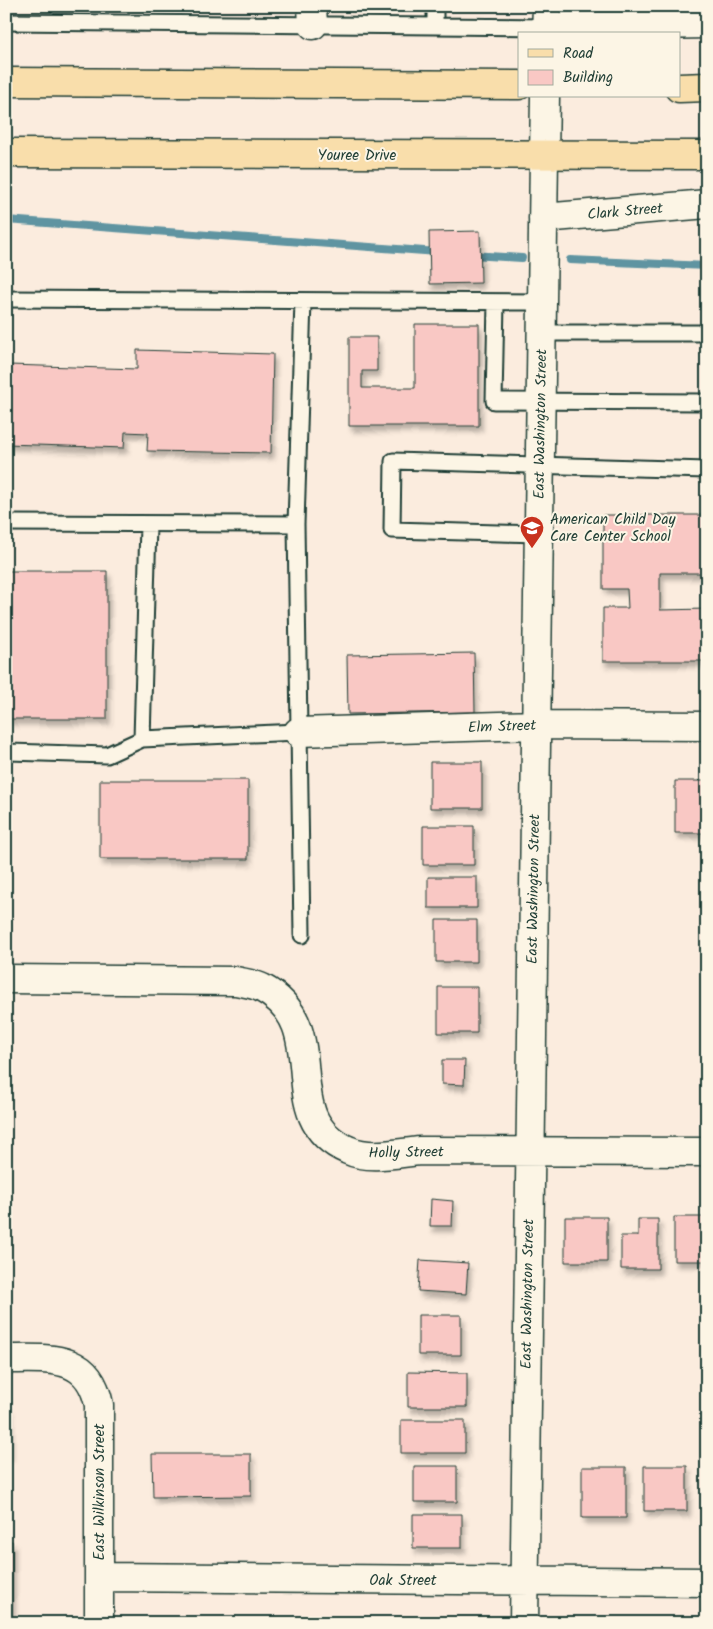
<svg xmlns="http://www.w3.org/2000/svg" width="713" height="1629" font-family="Kalam,sans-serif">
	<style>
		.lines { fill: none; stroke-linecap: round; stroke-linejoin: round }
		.stream { stroke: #5e94a1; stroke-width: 8 }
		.building { fill: #f9c8c4; stroke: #1f3d34; filter: url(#shadow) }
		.service-casing { stroke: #1f3d34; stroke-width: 19 }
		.minor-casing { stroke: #1f3d34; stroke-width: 31 }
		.tertiary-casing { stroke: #1f3d34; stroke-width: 31 }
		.primary-casing { stroke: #1f3d34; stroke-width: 31 }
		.service { stroke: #fcf5e5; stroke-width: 15 }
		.minor { stroke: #fcf5e5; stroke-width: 28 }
		.tertiary { stroke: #fcf5e5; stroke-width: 28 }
		.primary { stroke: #f9deab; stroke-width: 28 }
		.labels { text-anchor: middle; stroke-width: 4; stroke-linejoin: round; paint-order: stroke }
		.street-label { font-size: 15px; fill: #1f3d34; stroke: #fcf5e5 }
		.poi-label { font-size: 15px; fill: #1f3d34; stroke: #fcf5e5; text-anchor: start }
	</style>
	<defs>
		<filter id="shadow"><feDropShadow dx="3" dy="5.5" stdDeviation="2.5" flood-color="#0004"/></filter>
	</defs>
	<rect width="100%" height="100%" fill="#fbecde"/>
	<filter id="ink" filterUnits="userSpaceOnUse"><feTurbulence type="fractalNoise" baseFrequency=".02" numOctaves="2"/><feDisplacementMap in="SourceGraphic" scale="10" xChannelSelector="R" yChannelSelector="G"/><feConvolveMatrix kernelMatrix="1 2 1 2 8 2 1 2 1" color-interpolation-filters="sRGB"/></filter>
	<g filter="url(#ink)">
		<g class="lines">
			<path class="stream" d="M6 220 438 252
				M472 255 522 258
				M570 260 707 266"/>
		</g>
		<path class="building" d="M480 231 481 283 430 284 429 232Z
			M415 324H479V426H349V337H377V371H362V388H415Z
			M137 350 273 354 271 453 147 451 148 433 125 432 124 448 7 444 9 365 137 369Z
			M603 515H707V573H660V610L707 609V661H603V608H628L627 589H603Z
			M6 571H107V719H6Z
			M474 653 475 712 348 714 347 655Z
			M430 762H482V808H430Z
			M100 780H248V859H100Z
			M675 781H707V833H675Z
			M423 826H474V865H423Z
			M428 877H477V908H428Z
			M436 920H477V962H436Z
			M438 987H477V1033H438Z
			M442 1060H465L464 1085 442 1084Z
			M431 1199 453 1201 452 1226H430Z
			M565 1217H607V1262H565Z
			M674 1217H707V1261H674Z
			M638 1219H658V1269H621V1236H638Z
			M420 1260 468 1263 466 1294 418 1291Z
			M418 1315H461V1355H418Z
			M408 1372 467 1373V1407H408Z
			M6 1408H9V1456H6Z
			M401 1420H465V1453H401Z
			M152 1454H251V1496L153 1497Z
			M414 1466H457V1502H414Z
			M644 1466H687V1511H644Z
			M582 1467H626V1518H582Z
			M413 1514H462V1548H413Z
			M6 1541H12V1623H6Z
			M171 1620H214V1623H171Z"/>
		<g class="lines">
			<defs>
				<path id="service" d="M435 6V26
					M6 22 546 27
					M6 299 542 302
					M496 302 494 401 707 402
					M542 333H707
					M6 523 296 524 303 301
					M296 524 302 935
					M148 525 142 739 298 732
					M538 534 392 530 393 461 707 470
					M6 749 9 752 107 755 142 739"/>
				<path id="minor" d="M312 6 313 25
					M546 27 707 24
					M543 218 707 204
					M298 732 535 725 707 726
					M6 979 236 981C244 983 255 984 262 988 337 1028 272 1117 348 1150 369 1160 398 1153 420 1151L707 1152
					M6 1359C49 1359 89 1353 99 1405V1623
					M99 1577 707 1582
					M524 1623 544 156"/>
				<path id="tertiary" d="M546 34 547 6
					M544 156 545 96"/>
				<path id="primary" d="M6 82 519 85
					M679 88 707 87
					M6 153 707 155"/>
			</defs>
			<use href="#service" class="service-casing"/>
			<use href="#minor" class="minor-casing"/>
			<use href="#tertiary" class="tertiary-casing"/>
			<use href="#primary" class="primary-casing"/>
			<use href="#service" class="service"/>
			<use href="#minor" class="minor"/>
			<use href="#tertiary" class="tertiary"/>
			<use href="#primary" class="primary"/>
		</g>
	</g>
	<defs>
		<symbol id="school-pin" viewBox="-11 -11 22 30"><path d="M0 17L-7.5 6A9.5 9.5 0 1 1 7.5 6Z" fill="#c8321e" stroke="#fcf5e5"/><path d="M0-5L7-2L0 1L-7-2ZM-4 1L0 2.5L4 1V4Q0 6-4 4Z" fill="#fff"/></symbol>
	</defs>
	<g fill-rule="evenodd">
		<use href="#school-pin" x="518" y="514" width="28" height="38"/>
	</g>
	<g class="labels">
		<g class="street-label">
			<text x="357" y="160">Youree Drive</text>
			<text transform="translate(625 211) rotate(-5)" y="5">Clark Street</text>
			<text transform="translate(540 424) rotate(-89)" y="5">East Washington Street</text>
			<text transform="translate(502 726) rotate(-2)" y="5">Elm Street</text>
			<text transform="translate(533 889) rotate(-89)" y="5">East Washington Street</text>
			<text transform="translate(406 1152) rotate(-1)" y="5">Holly Street</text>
			<text transform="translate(527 1294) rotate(-89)" y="5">East Washington Street</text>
			<text transform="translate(99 1492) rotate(-90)" y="5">East Wilkinson Street</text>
			<text x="403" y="1585">Oak Street</text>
		</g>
		<g class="poi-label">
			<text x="550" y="524">American Child Day<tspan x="550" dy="17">Care Center School</tspan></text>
		</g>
	</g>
	<rect width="713" height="1629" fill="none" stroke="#fcf5e5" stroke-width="25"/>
	<rect x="12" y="12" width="688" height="1604" fill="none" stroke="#1f3d34" stroke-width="2" filter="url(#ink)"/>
	<rect x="518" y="32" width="162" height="65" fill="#fcf5e5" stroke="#a4ab9e"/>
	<rect x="528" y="49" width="25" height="8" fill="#f9deab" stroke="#a4ab9e"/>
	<text x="563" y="58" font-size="15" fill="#1f3d34">Road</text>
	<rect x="528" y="70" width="25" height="15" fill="#f9c8c4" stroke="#a4ab9e"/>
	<text x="563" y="82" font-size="15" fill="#1f3d34">Building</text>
</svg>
